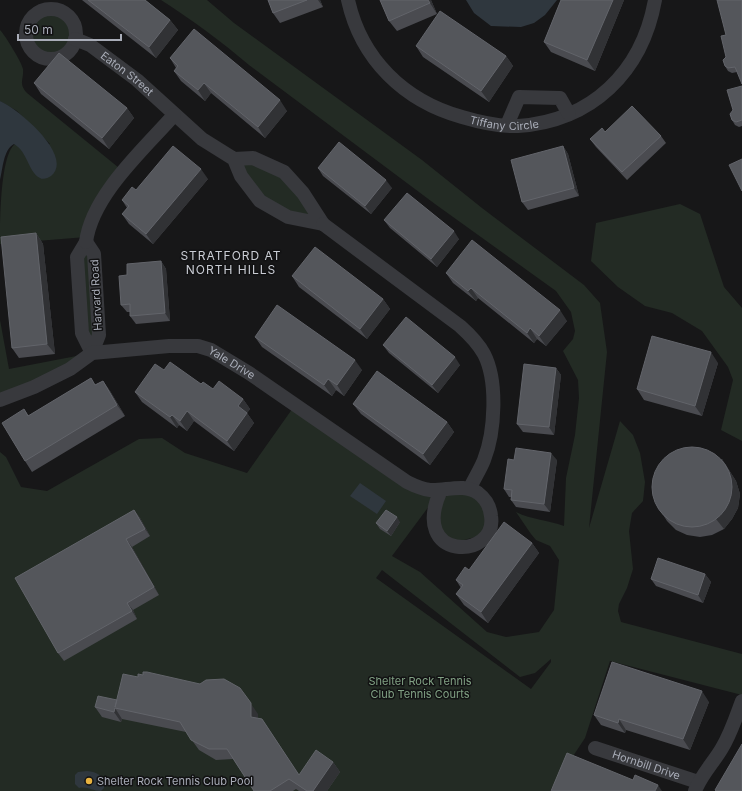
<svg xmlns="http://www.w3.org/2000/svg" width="742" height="791" font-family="Inter,sans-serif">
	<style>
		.green { fill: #232b24; fill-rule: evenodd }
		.water { fill: #2f373e }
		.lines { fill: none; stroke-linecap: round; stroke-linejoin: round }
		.minor { stroke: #38393d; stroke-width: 14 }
		.wall { fill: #4a4b50 }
		.shaded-wall { fill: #313235 }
		.building { fill: #54565b; stroke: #62646a }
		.poi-dot { fill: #e8b23f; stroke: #121213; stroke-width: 1.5 }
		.labels { text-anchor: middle; stroke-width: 3; stroke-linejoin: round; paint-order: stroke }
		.street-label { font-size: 11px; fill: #a9adb8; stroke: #121213 }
		.park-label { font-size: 11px; fill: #81a184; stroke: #121213 }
		.poi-label { font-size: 11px; fill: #a9adb8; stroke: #121213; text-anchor: start }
		.neighbourhood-label { font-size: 12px; letter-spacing: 1px; fill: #cacdd4; stroke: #121213 }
	</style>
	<rect width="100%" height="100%" fill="#171718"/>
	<path class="green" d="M161 0H207L234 23 422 160 482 208 584 285 600 303 607 352 589 528 620 421 633 435 640 453 645 482 643 501 632 513 629 531 633 569 627 588 619 604 618 611 621 622 742 654V695L610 661 585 738 550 791H0V452L6 457 21 487 47 491 139 439 162 438 185 453 247 473 295 405 407 482 441 490 392 556 420 572 487 632 506 637 539 632 554 610 559 560 550 546 536 540 531 534 516 512C532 520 548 520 564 526L566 478 575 435 579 398 578 380 563 351 573 339 575 331 571 312 556 291 435 204 249 65C221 41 192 20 161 0ZM382 570 520 677 535 673 551 659V662L531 689 376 578Z
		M26 34a25 25 0 1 1 50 0a25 25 0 1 1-50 0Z
		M0 30C5 35 22 63 23 69 24 80 18 83 27 93L124 172 86 237 0 244C0 223 0 155 15 144L22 148 50 144 17 111 0 101Z
		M234 159 284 172 323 224 260 201Z
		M680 204 700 214 724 287 742 308V441L721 430 733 380 728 367 702 331 672 313 645 306 618 287 591 261 596 223Z
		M86 242 94 254 92 353 0 400V320L9 369 92 353 77 257Z
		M459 489 486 500 487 534 448 544 433 512 438 501Z"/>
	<path class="water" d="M466 0H557L545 15 534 23 521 27 491 26 474 13Z
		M0 101C17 108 75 156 51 176 48 178 43 180 40 178 28 172 28 152 14 144 3 150 3 169 0 180Z
		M360 483 386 501 377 514 350 496Z
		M87 771C98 772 105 776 104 788L101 791C92 791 87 786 79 788L75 784V775L78 772Z"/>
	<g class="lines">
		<g class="minor">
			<path id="s1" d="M348 0C361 59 404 101 462 117 479 122 499 127 518 126 592 121 642 72 655 0"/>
			<circle cx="51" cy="34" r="25"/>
			<path id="s2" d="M75 39 90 45 137 80 202 139 234 159 253 158 284 172 303 193 323 224 288 217 260 201 241 176 234 159"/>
			<path d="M507 125 519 97 560 98 569 114"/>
			<path d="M323 224 460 326C469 334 478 343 484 354 498 381 495 432 484 460 480 470 474 479 470 488"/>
			<path d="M86 242 94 254 99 335 92 353 82 333 77 257Z"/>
			<path d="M86 242C92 195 144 149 174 115"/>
			<path id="s3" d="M0 400 34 387 70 369 92 353 169 346H198L211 350 249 373 407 482C415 486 422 489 430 490 446 491 464 483 478 493 486 499 490 506 491 516 498 560 408 562 441 490"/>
			<path id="s4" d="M595 748 698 782"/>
			<path d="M695 791C701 775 714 762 722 748 731 733 736 717 742 701"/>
		</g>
	</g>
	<path class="wall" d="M82 0H145L170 20 178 30 156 58Z
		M268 0H320L323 7 280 23 273 13Z
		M431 0 437 14 397 31 389 21Z
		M561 0H624L595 71 551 52 544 42Z
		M726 35 737 72 732 73 728 71 725 66 726 57Z
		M416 46 506 56 513 66 489 102 423 57Z
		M170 58 287 111 265 138 211 93 205 101 181 81 174 71 176 68Z
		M34 83 127 108 134 118 109 149 41 94Z
		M742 86V126L739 127 735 125 732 120 733 110Z
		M605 132 661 136 666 143 627 180 596 147 590 139Z
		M563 146 568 154 579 196 528 210 522 202Z
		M318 168 392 188 371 214 323 176Z
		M208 179 153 244 129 224 122 214 127 208 122 200 136 190Z
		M384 220 459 239 437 267 390 228Z
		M36 233 43 244 55 354 19 358 12 348Z
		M161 261 166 269 170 321 136 324 130 316V312H127L121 305 127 275Z
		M446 273 567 321 546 346 537 339 534 343 478 298 476 301 453 283Z
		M292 276 383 299 390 309 367 339 299 287Z
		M255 337 362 370 344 396 336 390 332 396 262 347Z
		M383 345 460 365 438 393 389 353Z
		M718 363 702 416 644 400 637 389Z
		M556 368 561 375 554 435 523 432 517 424Z
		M164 370 213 389 243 399 250 409 247 413 254 423 234 451 194 421 187 431 179 425 177 428 142 402 135 392Z
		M91 378 95 385 103 381 110 391 125 416 32 472 25 461 24 409 29 416Z
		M353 404 447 422 454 432 430 465 361 414Z
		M722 459 736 481 740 494 738 508 732 519 724 529 712 535 700 537 687 535 676 530 667 521 660 510Z
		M514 460H557L550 512 516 507 511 500V497H509L504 489Z
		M134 510 140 518 150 536 132 547 159 595 133 610 137 619 64 661 58 653Z
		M400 522 391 536 380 529 376 523Z
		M532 543 539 553 488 623 464 605 456 594 461 588 456 580 469 570Z
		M705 574 711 582 703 603 656 586 651 579Z
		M117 700 258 714V718L262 719 299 775 333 762 340 772 327 791H299L296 789 293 791H254L233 759 216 760 199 750 186 732 122 719 121 722 102 717 95 707Z
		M709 702 690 750 626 730 625 733 601 725 594 715Z"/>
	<path class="shaded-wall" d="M318 0H320L323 7Z
		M428 0H431L437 14 430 3Z
		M613 0H624L595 71 587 60Z
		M170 20 178 30 156 58 149 47Z
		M506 56 513 66 489 102 481 91Z
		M204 83 211 93 205 101 198 90Z
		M280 100 287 111 265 138 258 127Z
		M127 108 134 118 109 149 102 138Z
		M563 146 568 154 579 196 574 188Z
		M201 169 208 179 153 244 146 234Z
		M386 180 392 188 371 214 365 206Z
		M454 231 459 239 437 267 431 259Z
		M36 233 43 244 55 354 47 344Z
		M161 261 166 269 170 321 165 313Z
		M471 288 478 298 476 301 468 291Z
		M383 299 390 309 367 339 360 329Z
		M560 310 567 321 546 346 539 336Z
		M530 328 537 339 534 343 527 333Z
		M711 352 718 363 702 416 695 406Z
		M455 357 460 365 438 393 432 385Z
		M355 360 362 370 344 396 337 385Z
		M556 368 561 375 554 435 549 427Z
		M328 379 336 390 332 396 324 385Z
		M103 381 110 391 125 416 117 405Z
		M243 399 250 409 247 413 254 423 234 451 227 441 238 406Z
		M187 411 194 421 187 431 180 421Z
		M172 415 179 425 177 428 170 417Z
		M447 422 454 432 430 465 423 454Z
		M551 453 557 460 550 512 544 504Z
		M722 459 736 481 740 494 738 508 732 519 724 529 716 519Z
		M134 510 140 518 150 536 145 529Z
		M397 517 400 522 391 536 387 531Z
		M126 539 132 547 159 595 154 587Z
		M532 543 539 553 488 623 481 612Z
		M705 574 711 582 703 603 698 595Z
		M127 603 133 610 137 619Z
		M702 691 709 702 690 750 683 739Z
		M247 698 258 714V728L251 717Z
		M115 708 122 719 121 722 114 712Z
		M619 719 626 730 625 733 618 723Z
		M333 762 340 772 327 791H313Z
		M658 785 662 791H655Z"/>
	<path class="building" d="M88 0H145L170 20 149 47Z
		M268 0H307L273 13Z
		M380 0H428L430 3 389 21Z
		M561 0H613L587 60 544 42Z
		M717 0H742V84L735 67 728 68 725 66 723 60 726 57 721 36 726 35Z
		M440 11 506 56 481 91 416 46Z
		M194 29 280 100 258 127 204 83 198 90 174 71 178 66 170 58Z
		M59 53 127 108 102 138 34 83Z
		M742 86V120L736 122 732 120 730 114 733 110 727 90Z
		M632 106 661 136 622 172 590 139 602 128 605 132Z
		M339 142 386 180 365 206 318 168Z
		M173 146 201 169 146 234 122 214 129 206 122 200 132 187 136 190Z
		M563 146 574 188 522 202 511 160Z
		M742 159V191L729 165Z
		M407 193 454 231 431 259 384 220Z
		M36 233 47 344 12 348 1 237Z
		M472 240 560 310 539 336 530 328 527 333 471 288 468 291 446 273Z
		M315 247 383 299 360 329 292 276Z
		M161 261 165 313 130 316V304L121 305 119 276 127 275V264Z
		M277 305 355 360 337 385 328 379 324 385 255 337Z
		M406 317 455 357 432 385 383 345Z
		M652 336 711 352 695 406 637 389Z
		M170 362 201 384 203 382 213 389 219 381 243 399 238 406 247 413 227 441 187 411 180 421 172 415 170 417 135 392 155 364 164 370Z
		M524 364 556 368 549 427 517 424Z
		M377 371 447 422 423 454 353 404Z
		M91 378 95 385 103 381 117 405 25 461 2 423 24 409 28 416Z
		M652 487a40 40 0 1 1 80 0a40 40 0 1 1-80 0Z
		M516 448 551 453 544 504 511 500 512 490 504 489 508 459 514 460Z
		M134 510 145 529 126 539 154 587 127 603 132 611 58 653 15 578Z
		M386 510 397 517 387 531 376 523Z
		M504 522 532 543 481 612 456 594 463 585 456 580 465 567 469 570Z
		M658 558 705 574 698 595 651 579Z
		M612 662 702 691 683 739 619 719 618 723 594 715Z
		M143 672H147L200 684 206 680 224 679 240 688 251 703V717L262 719 299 775 316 750 333 762 313 791H307L289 779 270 791H254L227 749H209L191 740 180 722 115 708 114 712 95 707 98 696 117 700 115 707 123 674 138 677V674L143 675Z
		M742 744V791H716L715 790Z
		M567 753 633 780 635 775 658 785 655 791H551Z"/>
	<circle class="poi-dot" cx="89" cy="781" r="4"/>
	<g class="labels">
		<g class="street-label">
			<text dy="4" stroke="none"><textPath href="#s2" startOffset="63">Eaton Street</textPath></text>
			<text dy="4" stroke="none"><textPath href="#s1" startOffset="215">Tiffany Circle</textPath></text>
			<text transform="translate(96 295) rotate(-93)" y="4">Harvard Road</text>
			<text dy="4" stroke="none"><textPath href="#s3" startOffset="248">Yale Drive</textPath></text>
			<text dy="4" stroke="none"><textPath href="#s4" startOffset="54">Hornbill Drive</textPath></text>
		</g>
		<g class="park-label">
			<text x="420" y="685">Shelter Rock Tennis<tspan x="420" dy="13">Club Tennis Courts</tspan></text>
		</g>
		<g class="poi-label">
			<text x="97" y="785">Shelter Rock Tennis Club Pool</text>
		</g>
		<g class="neighbourhood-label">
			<text x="231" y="260">STRATFORD AT<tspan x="231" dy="14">NORTH HILLS</tspan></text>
		</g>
	</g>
	<path d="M18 34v6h103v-6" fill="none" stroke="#a9adb8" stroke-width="2"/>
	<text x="24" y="34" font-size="12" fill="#a9adb8" stroke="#121213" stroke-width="3" paint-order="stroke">50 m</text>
</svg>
